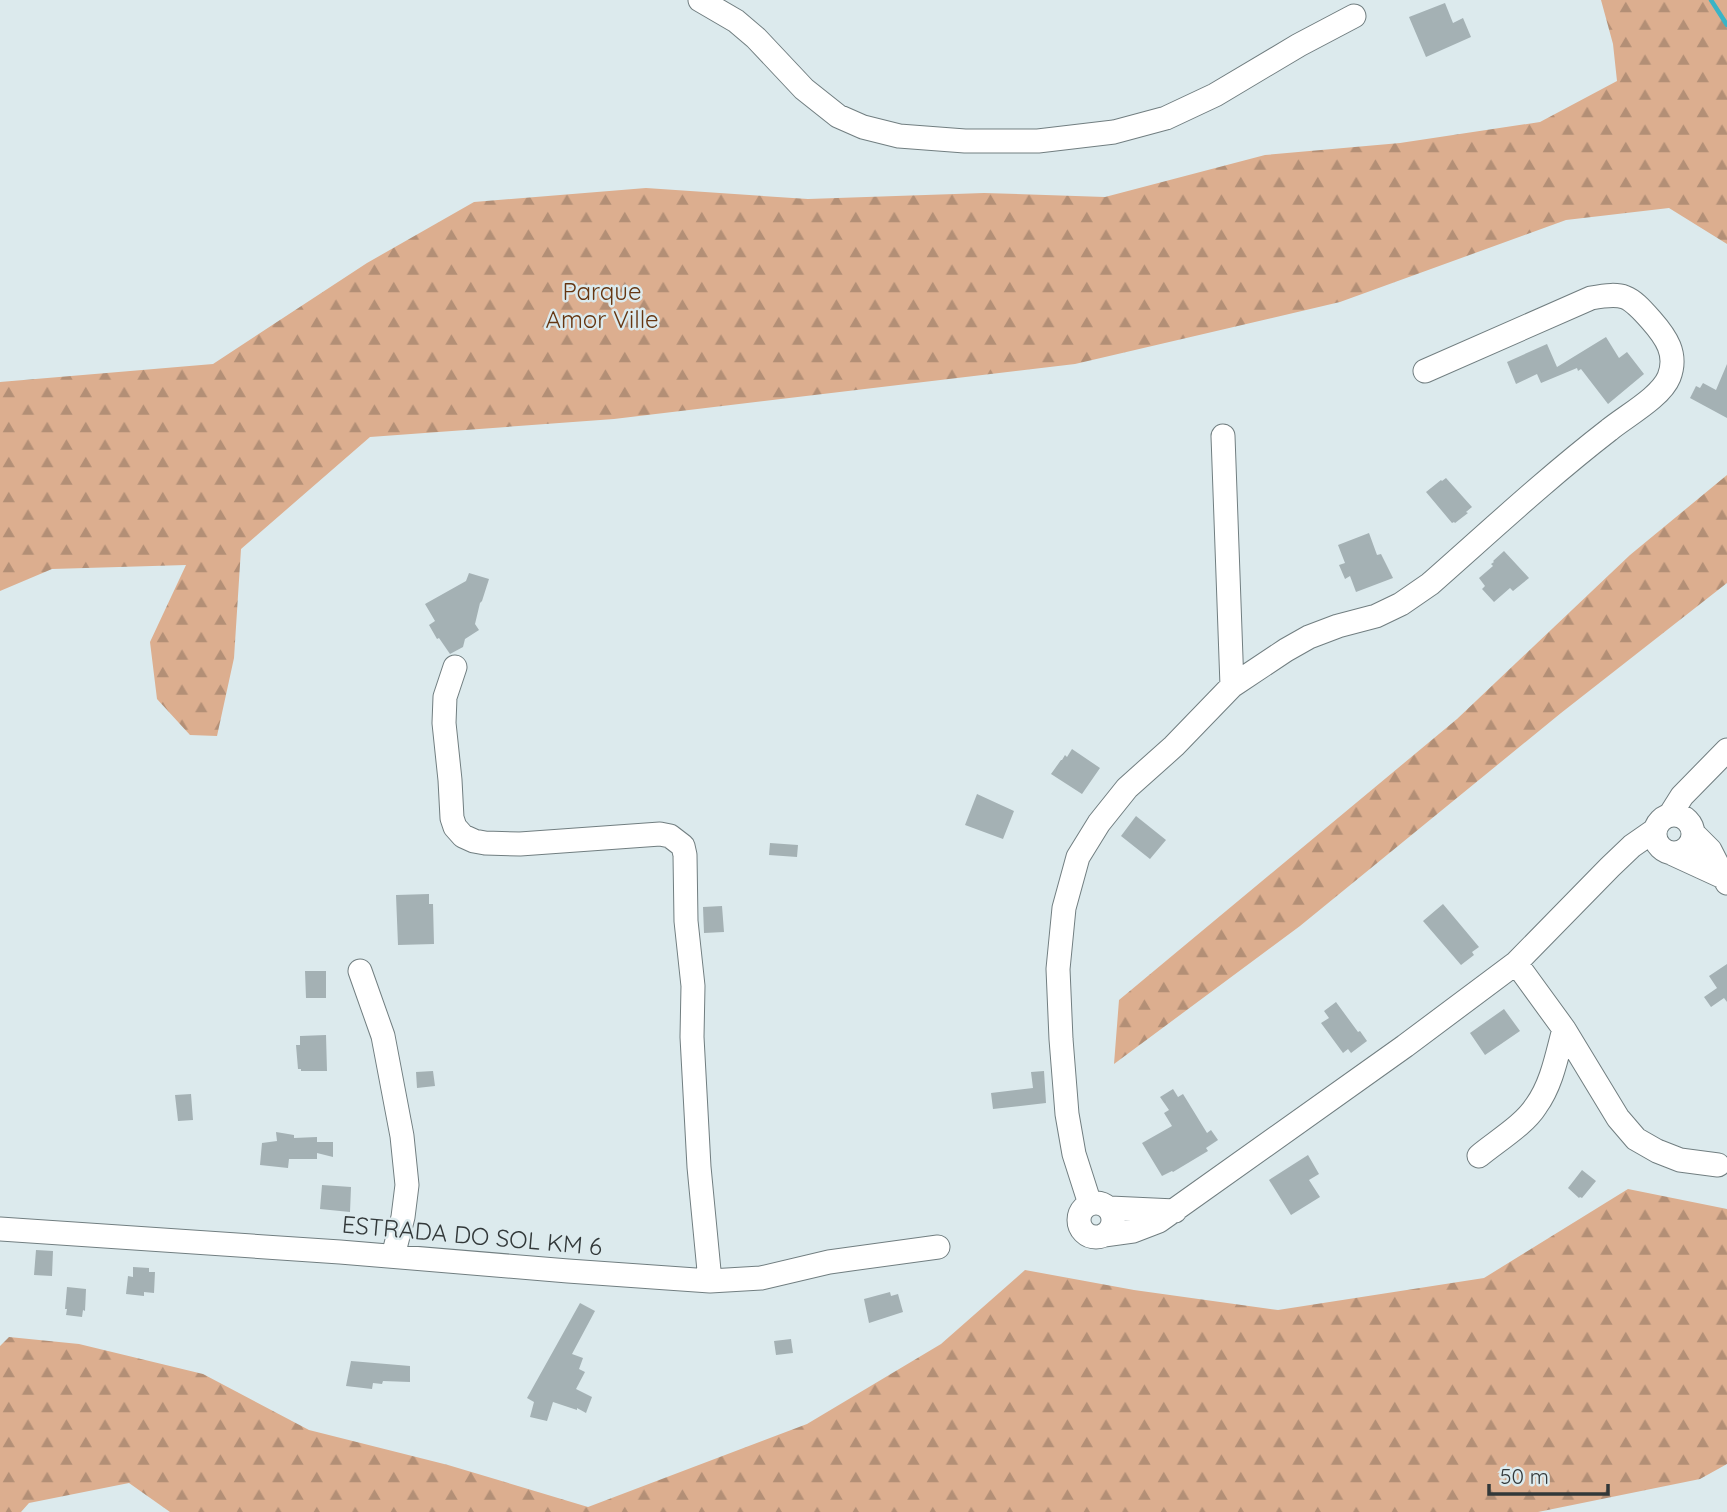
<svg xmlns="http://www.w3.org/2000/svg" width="1727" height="1512" font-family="Quicksand,sans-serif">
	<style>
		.forest { fill: url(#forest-firs) }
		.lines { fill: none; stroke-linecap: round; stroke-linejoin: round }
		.stream { stroke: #39b4c6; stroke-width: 4.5 }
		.building { fill: #a4b1b4 }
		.minor-casing { stroke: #717e80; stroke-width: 25 }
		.minor { stroke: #fff; stroke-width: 23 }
		.labels { text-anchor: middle; stroke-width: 5; stroke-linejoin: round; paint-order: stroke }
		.park-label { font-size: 24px; fill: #653611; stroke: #dceaed }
		.street-label { font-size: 24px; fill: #323839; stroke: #dceaed }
	</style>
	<defs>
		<pattern id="forest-firs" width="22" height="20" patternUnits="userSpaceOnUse" patternTransform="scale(1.75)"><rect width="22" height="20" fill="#dcae8f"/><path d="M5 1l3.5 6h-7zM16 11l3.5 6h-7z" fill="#b38f76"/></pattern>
	</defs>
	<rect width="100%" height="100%" fill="#dceaed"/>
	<path class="forest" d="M1601 0H1727V244L1669 208 1566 220 1340 302 1075 364 614 419 370 437 241 549 234 658 217 736 190 735 157 699 150 642 186 565 52 569 0 591V382L213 364 367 263 474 202 646 188 808 199 984 193 1105 197 1265 155 1400 143 1540 122 1617 81 1613 44Z
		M1727 475V583L1561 713 1300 926 1114 1064 1119 1000 1457 719 1630 555Z
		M1628 1189 1727 1209V1464L1700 1479 1538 1512H170L129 1483 29 1503 21 1512H0V1346L9 1337 79 1344 203 1374 309 1430 448 1465 588 1507 807 1424 941 1344 1025 1270 1134 1290 1278 1310 1484 1278Z"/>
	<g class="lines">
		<path class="stream" d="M1711 0 1727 25"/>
	</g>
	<path class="building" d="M1445 3 1453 23 1463 18 1471 37 1426 57 1409 17Z
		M1606 337 1619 358 1627 352 1644 374 1608 404 1581 369 1578 371 1577 368 1541 383 1537 374 1516 384 1507 362 1547 344 1557 367Z
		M1727 364V418L1690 398 1696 386 1700 388 1703 383 1716 390Z
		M1446 478 1472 507 1466 512 1468 513 1455 523 1454 522 1452 523 1426 492 1441 480 1442 481Z
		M1369 533 1377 555 1381 554 1393 578 1356 592 1350 576 1345 579 1339 565 1345 563 1338 545Z
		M1504 551 1529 578 1513 591 1510 588 1494 602 1482 589 1485 586 1479 578 1493 566 1491 564 1494 562 1493 561Z
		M469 573 489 579 482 601 480 603 475 624 479 630 465 639 463 647 450 654 439 638 437 639 429 625 435 621 425 604 466 581Z
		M1072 749 1100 768 1082 794 1051 774 1061 760H1062L1065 755 1067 757Z
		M977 794 1014 811 1003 839 965 825Z
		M1136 816 1166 840 1150 859 1121 836Z
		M770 843 798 845 797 857 769 855Z
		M429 894V904H433L434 944 398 945 396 895Z
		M1443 904 1479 947 1472 952 1474 955 1461 965 1423 921Z
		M722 906 724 932 704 933 703 907Z
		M1727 964V1002L1724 998 1711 1007 1704 997 1717 988 1709 976Z
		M305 971H326V998H306Z
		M1336 1002 1358 1032 1360 1031 1367 1041 1351 1053 1348 1049 1343 1053 1321 1023 1329 1018 1324 1011Z
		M1504 1009 1520 1031 1485 1055 1470 1033Z
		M326 1035 327 1071H301V1069H298L296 1045H300V1036Z
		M433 1071 435 1086 417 1088 416 1072Z
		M1044 1071 1046 1103 993 1109 991 1093 1033 1088 1031 1072Z
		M1173 1089 1178 1097 1183 1094 1207 1133 1211 1130 1218 1140 1206 1148 1208 1151 1173 1172 1172 1171 1162 1176 1142 1143 1172 1126 1164 1113 1169 1110 1160 1097Z
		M191 1094 193 1120 178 1121 175 1095Z
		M276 1132 294 1135V1138L317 1137V1142H333V1157L317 1153V1159H289L288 1168 260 1165 262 1143 277 1141Z
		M1308 1155 1319 1174 1309 1180 1320 1197 1291 1215 1269 1180Z
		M1582 1170 1596 1181 1582 1198 1580 1197 1579 1198 1568 1188Z
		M322 1185 351 1187 350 1212 320 1209Z
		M36 1250 53 1251 52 1276 34 1275Z
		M133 1267 149 1268V1272H155L154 1293 144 1292V1296L126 1294 128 1276 133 1277Z
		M67 1287 86 1289 85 1311 83 1310 82 1317 66 1315 67 1309H65Z
		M890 1292 891 1296 898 1294 903 1312 869 1323 864 1299Z
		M580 1303 595 1311 572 1354 583 1358 579 1369 585 1372 576 1389 592 1397 586 1413 577 1408V1410L553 1402 547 1421 530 1417 534 1402 527 1398Z
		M791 1339 793 1353 776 1355 774 1341Z
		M351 1361 410 1366V1382L383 1381 382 1384 373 1383 372 1389 346 1386Z"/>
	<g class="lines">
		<defs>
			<path id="minor" d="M700 0 736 21 756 38 804 89 838 116 863 127 899 136 965 141H1038L1114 132 1166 118 1215 95 1299 45 1354 16
				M1223 436 1232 686
				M455 667 445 697 444 723 450 780 452 818 455 827 463 836 474 841 485 843 520 844 660 834 670 836 683 846 685 855 686 921 693 986 692 1037 699 1167 710 1281
				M1670 815 1682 796 1727 750
				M1655 834a19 19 0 1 1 38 0a19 19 0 1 1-38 0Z
				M1693 833 1710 850 1727 883
				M1673 854 1723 877
				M1516 963 1564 1029 1618 1118 1636 1139 1657 1151 1680 1160 1718 1165
				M360 971 383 1036 402 1136 407 1185 403 1217 393 1256
				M1479 1156C1497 1141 1524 1125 1536 1106 1552 1084 1557 1055 1564 1029
				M1079 1220a17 17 0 1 1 34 0a17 17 0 1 1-34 0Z
				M1090 1204 1074 1154 1067 1114 1061 1039 1058 969 1064 908 1078 857 1099 823 1127 788 1174 746 1232 686 1286 650 1309 637 1338 626 1376 616 1401 604 1430 584C1489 532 1547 478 1609 430 1626 416 1661 397 1669 377 1678 354 1666 337 1651 320 1629 295 1624 292 1591 298L1425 371
				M1110 1208 1175 1211
				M0 1229 340 1252 568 1271 710 1281 761 1278 829 1262 938 1247
				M1104 1235 1133 1231 1159 1221 1405 1046 1516 963 1610 867 1632 846 1655 830"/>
		</defs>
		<use href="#minor" class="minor-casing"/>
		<use href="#minor" class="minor"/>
	</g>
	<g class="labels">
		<g class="park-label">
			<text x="602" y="300">Parque<tspan x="602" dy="28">Amor Ville</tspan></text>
		</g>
		<g class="street-label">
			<text transform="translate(472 1236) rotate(5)" y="8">ESTRADA DO SOL KM 6</text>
		</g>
	</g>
	<path d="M1489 1484v10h119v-10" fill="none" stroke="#323839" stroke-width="3.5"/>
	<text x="1500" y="1484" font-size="21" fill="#323839" stroke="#dceaed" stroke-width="5" paint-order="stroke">50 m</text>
</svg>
